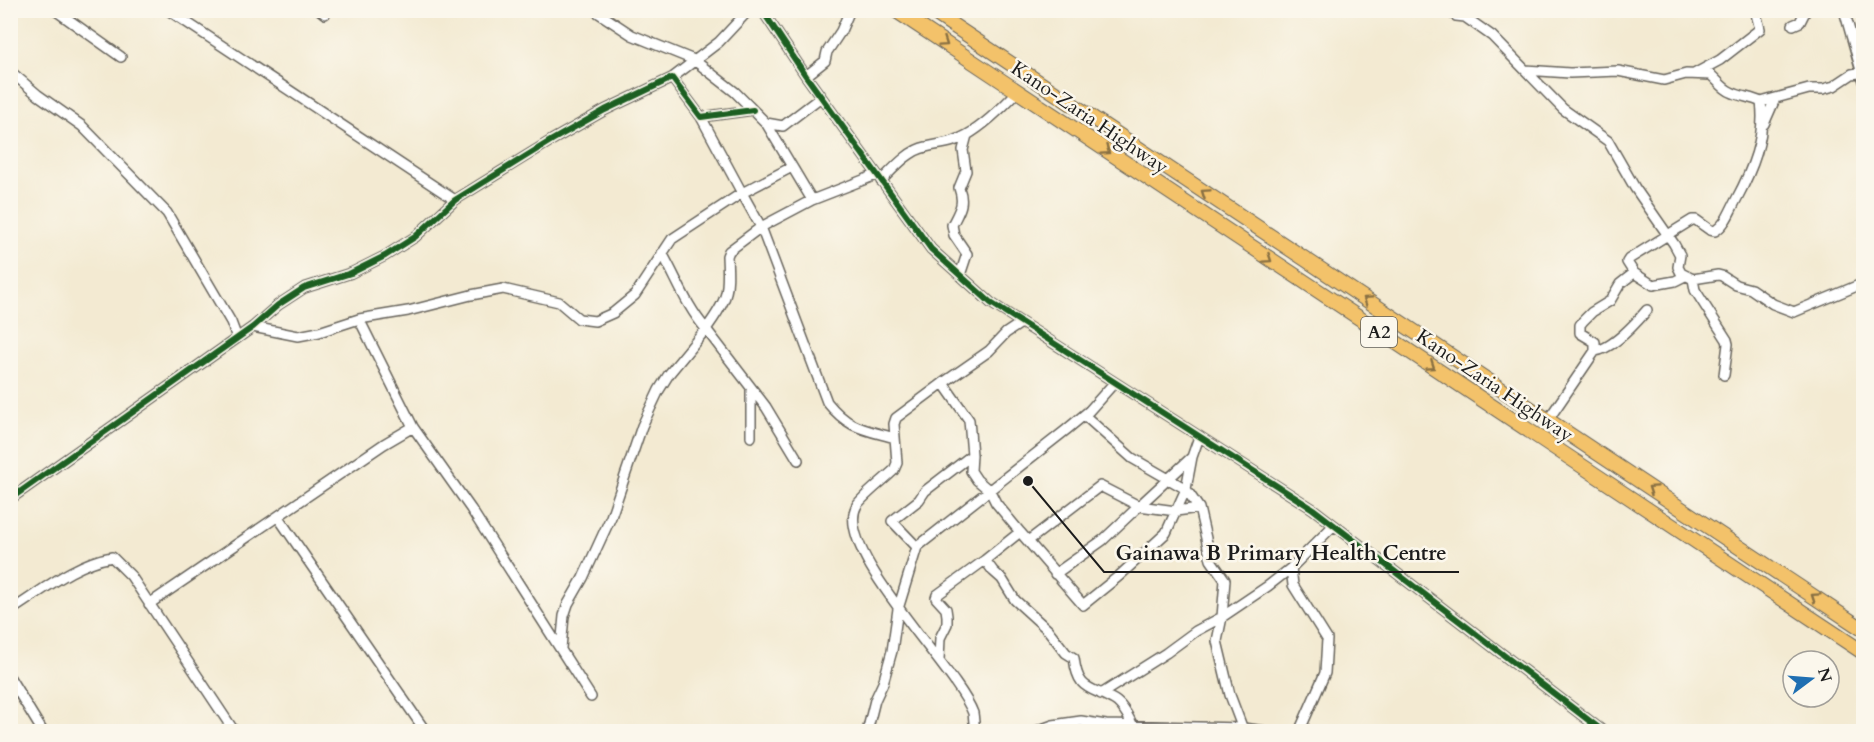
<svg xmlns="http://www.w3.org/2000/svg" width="1874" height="742" font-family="Cardo,serif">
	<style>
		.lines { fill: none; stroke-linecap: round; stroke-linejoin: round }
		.minor-casing { stroke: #67645c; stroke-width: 12 }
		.highway-casing { stroke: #67645c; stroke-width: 16 }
		.minor { stroke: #fff; stroke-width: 9 }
		.highway { stroke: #f3c26a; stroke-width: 14 }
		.cycleway-casing { stroke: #fbf7ec; stroke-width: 10 }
		.cycleway { stroke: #1b5e20; stroke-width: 6 }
		.oneway { stroke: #886f43 }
		.labels { text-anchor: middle; stroke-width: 5; stroke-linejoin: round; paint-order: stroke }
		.shield { fill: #fbf7ec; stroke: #5f5e5a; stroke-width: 1.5 }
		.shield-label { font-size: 18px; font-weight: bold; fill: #1c1c1c }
		.street-label { font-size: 20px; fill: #1c1c1c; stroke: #fbf7ec }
		.leader { fill: none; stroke: #1c1c1c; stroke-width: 2 }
		.callout-dot { fill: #1c1c1c; stroke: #fbf7ec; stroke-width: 2 }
		.callout-label { font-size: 21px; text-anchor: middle; font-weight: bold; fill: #1c1c1c; stroke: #fbf7ec; stroke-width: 5; stroke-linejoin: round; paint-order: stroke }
	</style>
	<rect width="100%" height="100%" fill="#fbf7ec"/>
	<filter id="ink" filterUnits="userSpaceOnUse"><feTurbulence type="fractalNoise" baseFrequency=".0167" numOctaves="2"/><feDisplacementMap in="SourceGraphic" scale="12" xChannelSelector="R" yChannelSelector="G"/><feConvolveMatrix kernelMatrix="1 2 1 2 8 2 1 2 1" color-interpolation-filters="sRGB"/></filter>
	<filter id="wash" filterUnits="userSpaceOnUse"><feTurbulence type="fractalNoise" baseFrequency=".008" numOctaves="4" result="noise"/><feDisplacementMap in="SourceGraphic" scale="24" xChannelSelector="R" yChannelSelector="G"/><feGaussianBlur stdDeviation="1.35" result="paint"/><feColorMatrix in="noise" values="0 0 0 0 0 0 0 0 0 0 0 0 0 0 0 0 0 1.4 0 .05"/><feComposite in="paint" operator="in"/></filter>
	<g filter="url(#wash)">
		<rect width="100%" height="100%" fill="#f3ead2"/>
	</g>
	<g filter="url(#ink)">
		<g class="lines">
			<defs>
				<path id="minor" d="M55 10 121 57
					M168 10 455 200
					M320 10 325 14
					M594 10 632 35 694 60 735 92 766 123 812 200 876 175
					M762 10 806 76 931 249 991 303 1313 509 1604 732
					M1447 10 1456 16 1465 17 1472 10
					M1844 10 1864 81
					M1465 17 1492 36 1563 109 1608 141 1635 188 1674 244 1680 255 1678 267 1681 273 1693 279 1718 275 1722 276 1736 285 1751 289 1773 304 1794 312 1864 283
					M1793 25 1800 22 1806 10
					M1525 70 1570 73 1618 71 1664 80 1686 74 1711 75C1718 81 1723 89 1731 92 1741 97 1751 97 1761 102L1809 89H1823L1834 86 1852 74 1864 72
					M10 71 38 95 82 126 167 213 231 322 237 338
					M1694 74 1720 60 1760 29 1755 10
					M806 76 825 61 827 52 841 31 850 10
					M672 78 719 42 749 10
					M701 117 742 193 792 167
					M766 123 783 126 821 97
					M1764 124 1775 99
					M881 181C893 169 909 150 926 147 942 143 951 144 967 135 986 124 1002 108 1017 92
					M1634 273 1653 285 1675 281 1685 276
					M960 275 967 254 954 235 952 225C959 211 965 204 959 188L966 171 963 150 967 135
					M1693 279 1695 290 1727 340 1728 344 1724 375
					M359 319 413 427 471 509 591 697
					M253 327 298 336 319 332 359 319 408 311 471 295 503 289 559 302 579 319 595 321 613 313 635 295 672 239 742 193 761 227 812 200
					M1595 351C1612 349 1636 323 1647 310
					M943 383 896 418 894 424 897 463 894 470C885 479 863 496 857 505 831 549 957 669 973 713 974 719 974 726 975 732
					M1084 415 1132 458 1186 489 1199 508 1211 560 1225 580 1222 617 1196 631 1166 653 1101 694
					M1548 420 1595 351V342L1580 333V325L1583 321 1592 312 1610 301 1620 284 1634 273 1627 262 1629 259 1692 220H1696L1710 230 1715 231C1726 224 1730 211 1736 200 1752 170 1766 138 1761 102
					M751 437V388
					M972 455 971 471 977 480 990 491 996 503 1020 532 985 560 993 571 1002 579 1015 600 1048 630 1066 653 1074 658C1078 691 1089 686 1114 700 1123 705 1132 722 1135 732
					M798 460 766 407 706 329C728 299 729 293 727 256L729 251 761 227 827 402C849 429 863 429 895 438
					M10 499 253 327 278 305 304 288 351 273 385 256 415 237 455 200 552 140 605 110 672 78 701 117 753 110
					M278 517 426 732
					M1020 532 1083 605 1119 576 1166 533 1186 489 1192 457 1199 437
					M1028 541 1100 486 1139 506 1192 457
					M917 547 1066 430 1089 411 1114 383
					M1291 568 1293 585 1327 639 1325 673 1299 732
					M1055 574 1103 540 1139 506 1176 511 1199 508
					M149 604 384 444 413 427
					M10 611C42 591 75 563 112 557L131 576 232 728 229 732
					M561 648 564 616 568 604 583 578 611 517 642 426 659 390 669 374 706 329C686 306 677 279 662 253
					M939 660 940 638 947 624V616L946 609 936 598 937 595 985 560
					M10 678 43 732
					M867 732 875 700 883 683 892 651 898 609 917 547 892 521 919 500 925 491 972 455 969 420 943 383 989 351 1006 333 1021 323
					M1034 732 1053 725 1081 721 1106 725 1243 728 1272 732
					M1244 732 1230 695 1217 641 1222 617 1268 586 1291 568 1334 525"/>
				<path id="highway" d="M895 10 1864 653
					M930 10 1864 630"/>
			</defs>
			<use href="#minor" class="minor-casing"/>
			<use href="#highway" class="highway-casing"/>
			<use href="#minor" class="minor"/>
			<use href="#highway" class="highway"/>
			<defs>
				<path id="cycleway" d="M762 10 806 76 931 249 991 303 1313 509 1604 732
					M10 499 253 327 278 305 304 288 351 273 385 256 415 237 455 200 552 140 605 110 672 78 701 117 753 110"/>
			</defs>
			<use href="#cycleway" class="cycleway-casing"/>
			<use href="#cycleway" class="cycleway"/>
		</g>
		<defs><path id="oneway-chevron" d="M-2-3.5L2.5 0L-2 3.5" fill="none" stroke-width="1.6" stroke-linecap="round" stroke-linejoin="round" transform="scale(1.5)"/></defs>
		<g class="oneway">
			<use href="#oneway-chevron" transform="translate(944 43) rotate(34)"/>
			<use href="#oneway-chevron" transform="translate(1106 151) rotate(34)"/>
			<use href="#oneway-chevron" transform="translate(1205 193) rotate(-146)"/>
			<use href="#oneway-chevron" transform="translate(1268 259) rotate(34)"/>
			<use href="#oneway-chevron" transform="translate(1367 300) rotate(-146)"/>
			<use href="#oneway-chevron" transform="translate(1431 366) rotate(34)"/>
			<use href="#oneway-chevron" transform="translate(1652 489) rotate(-146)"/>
			<use href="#oneway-chevron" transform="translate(1815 597) rotate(-146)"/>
		</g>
	</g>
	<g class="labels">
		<rect class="shield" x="1361" y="317" width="36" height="30" rx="4.5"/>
		<g class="shield-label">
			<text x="1379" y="338">A2</text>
		</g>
		<g class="street-label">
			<text transform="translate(1090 117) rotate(34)" y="7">Kano-Zaria Highway</text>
			<text transform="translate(1495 385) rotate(34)" y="7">Kano-Zaria Highway</text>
		</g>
	</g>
	<path class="leader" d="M1028 481L1104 572H1459"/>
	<circle class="callout-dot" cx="1028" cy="481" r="6"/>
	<g class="callout-label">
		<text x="1281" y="560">Gainawa B Primary Health Centre</text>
	</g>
	<rect width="1874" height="742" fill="none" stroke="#fbf7ec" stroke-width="36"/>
	<g transform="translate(1811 679) rotate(74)"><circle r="28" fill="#fbf7ec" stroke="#a29f99" stroke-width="1.5"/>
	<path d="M0-4.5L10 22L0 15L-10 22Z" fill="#1f6fb2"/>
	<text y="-9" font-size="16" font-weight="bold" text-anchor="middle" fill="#1c1c1c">N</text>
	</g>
</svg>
